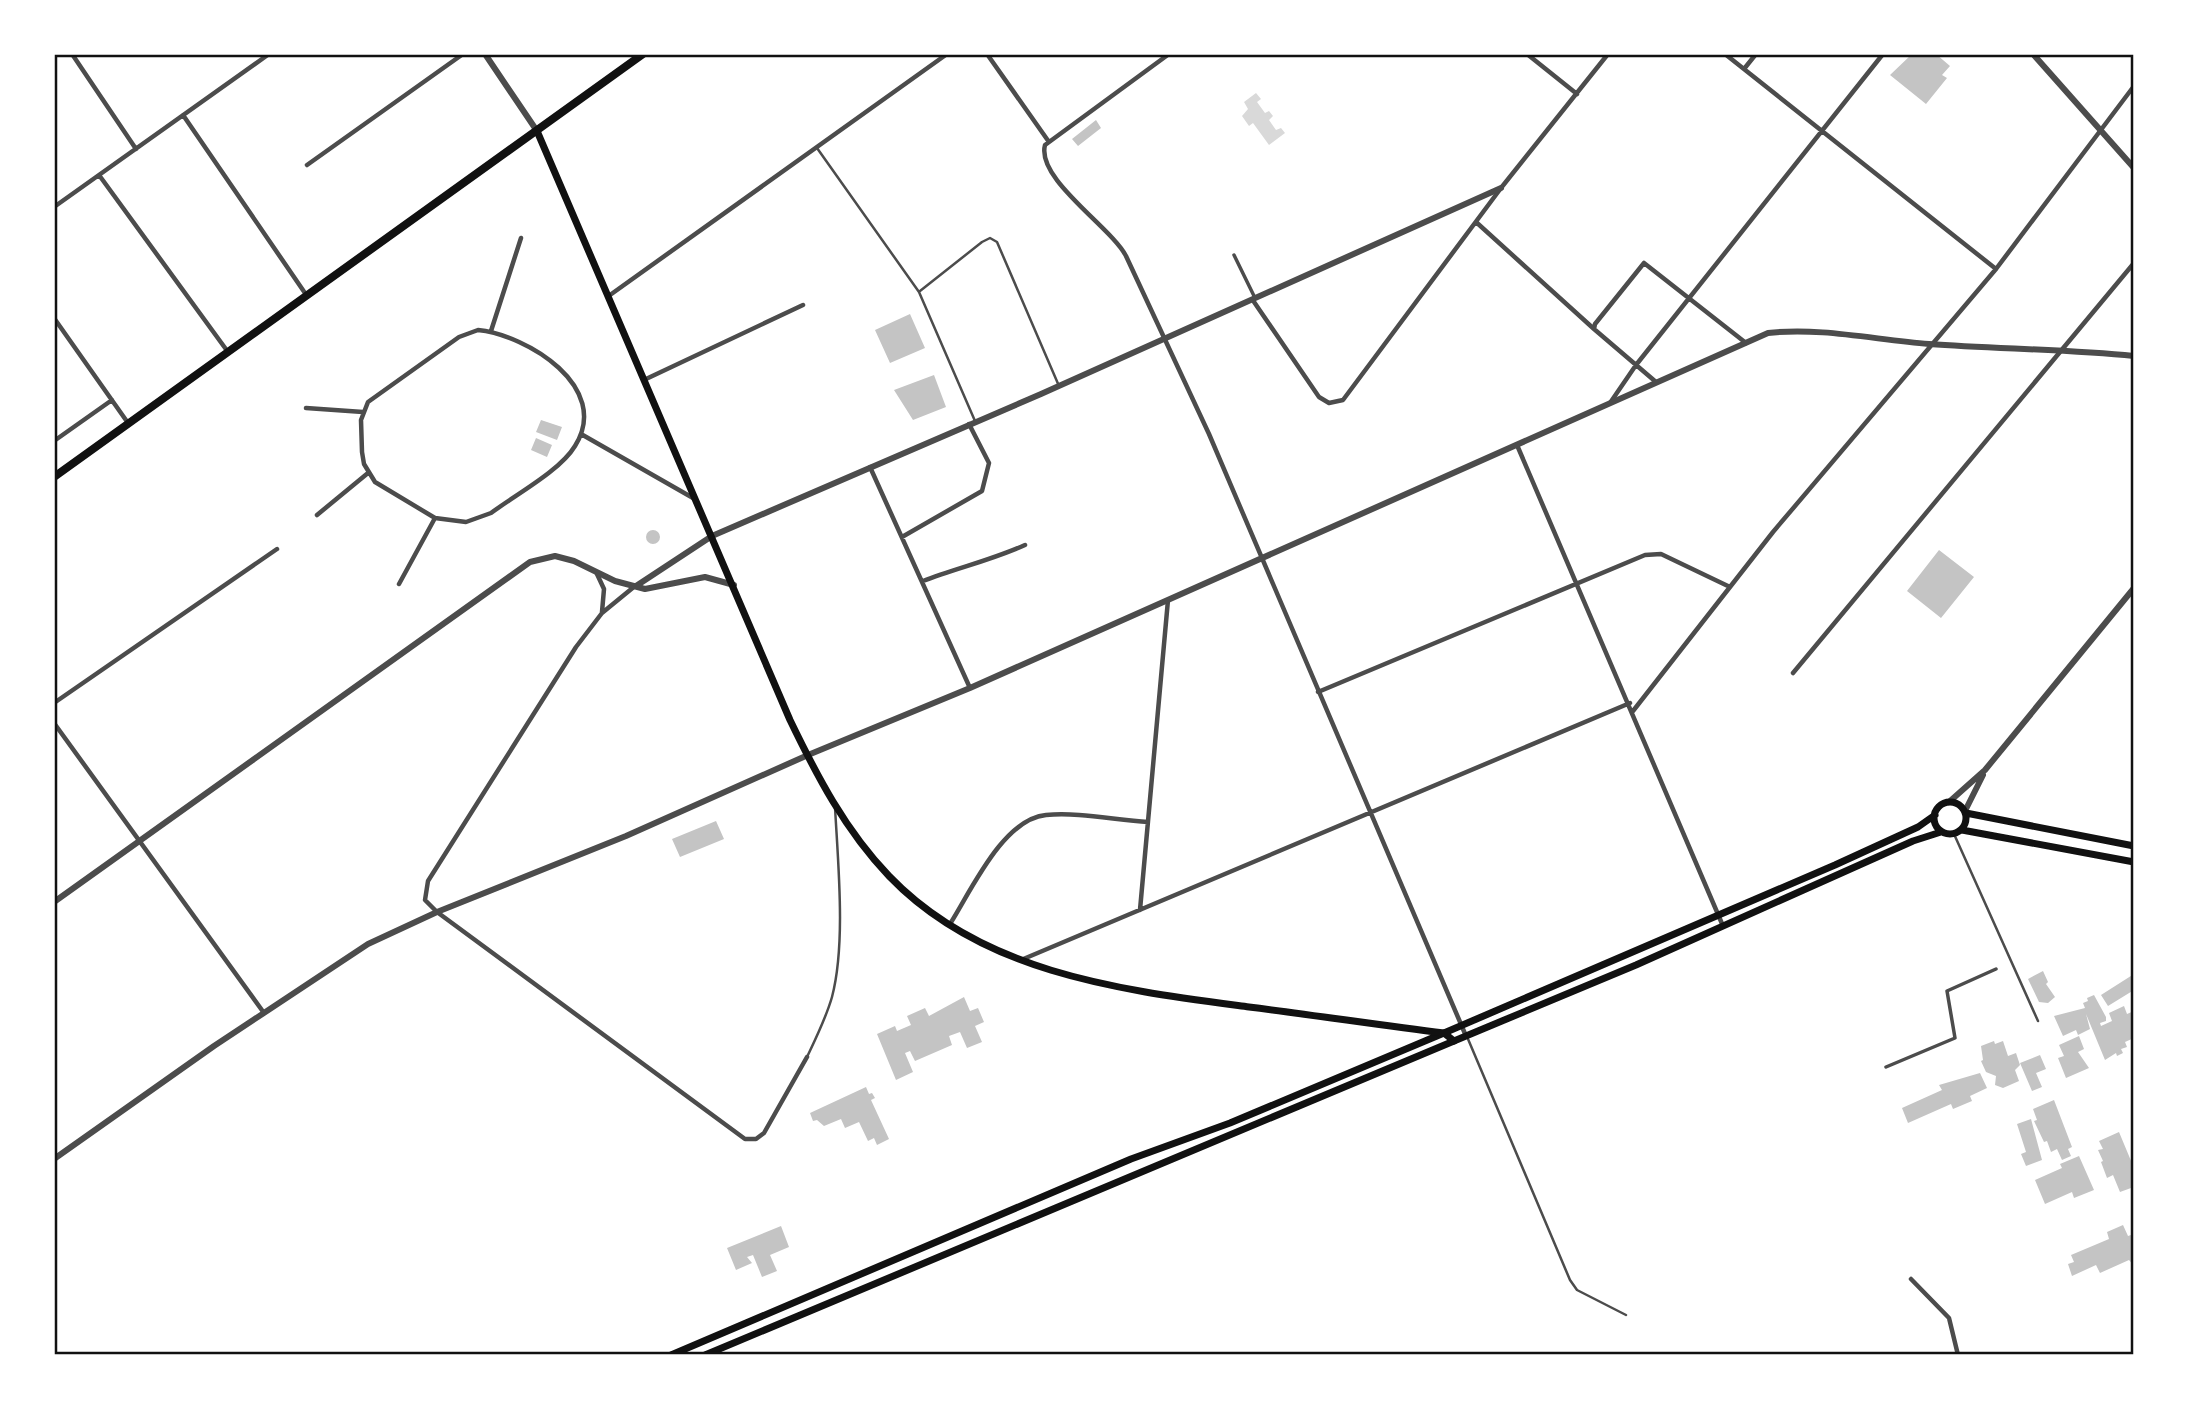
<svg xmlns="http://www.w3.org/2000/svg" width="2188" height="1409" font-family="Georgia,serif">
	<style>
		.water { fill: #d9d9d9 }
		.building { fill: #c4c4c4 }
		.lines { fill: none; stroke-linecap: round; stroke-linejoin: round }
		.service { stroke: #4c4c4c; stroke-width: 2.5 }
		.pedestrian { stroke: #4c4c4c; stroke-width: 3.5 }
		.minor { stroke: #4c4c4c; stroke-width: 4.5 }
		.tertiary { stroke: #4c4c4c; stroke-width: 6 }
		.secondary { stroke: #111; stroke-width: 7 }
		.primary { stroke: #111; stroke-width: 7 }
		.trunk { stroke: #111; stroke-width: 8 }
		.neatline { fill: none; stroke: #111; stroke-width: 2.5 }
	</style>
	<rect width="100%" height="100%" fill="#fff"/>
	<path class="water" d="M1256 93 1261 99 1257 102 1265 113 1269 111 1273 116 1269 120 1276 130 1281 128 1285 133 1269 145 1253 123 1249 126 1242 116 1248 109 1244 102Z"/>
	<path class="building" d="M1912 54H1936L1950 66 1942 75 1947 78 1926 104 1890 75Z
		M1096 120 1101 128 1078 146 1072 139Z
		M910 314 925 348 890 363 875 330Z
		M934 375 946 407 913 420 894 390Z
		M541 420 562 427 557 440 536 432Z
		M536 438 552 445 547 457 531 450Z
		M646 537a7 7 0 1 1 14 0a7 7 0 1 1-14 0Z
		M1939 550 1974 577 1941 618 1907 591Z
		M716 821 724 839 680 857 672 839Z
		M2043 971 2048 982 2046 984 2055 997 2048 1003 2039 1002 2028 979Z
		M2134 974V990L2108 1006 2101 995Z
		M2094 995 2106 1017V1021L2100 1023 2101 1026 2112 1021 2109 1013 2124 1006 2127 1014 2134 1011V1038L2125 1042 2127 1047 2121 1049 2123 1053 2117 1056 2116 1053 2105 1060 2086 1014 2090 1029 2078 1035 2076 1030 2063 1036 2054 1016 2085 1008 2083 1003 2088 1001 2087 998Z
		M964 997 970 1011 978 1008 984 1022 975 1026 982 1042 967 1048 960 1032 949 1036 952 1045 915 1061 910 1051 905 1053 913 1072 896 1080 877 1034 895 1026 897 1031 911 1025 907 1016 925 1008 929 1016Z
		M2079 1036 2084 1049 2078 1052 2089 1068 2066 1078 2058 1058 2064 1056 2059 1045Z
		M1994 1041 1995 1044 2003 1041 2008 1056 2016 1053 2020 1065 2015 1070 2019 1081 2003 1088 1995 1085 1996 1076 1986 1072 1981 1061 1983 1060 1981 1046Z
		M2040 1055 2046 1069 2036 1073 2042 1087 2032 1091 2020 1063Z
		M1980 1073 1987 1088 1970 1096 1972 1101 1953 1109 1951 1104 1908 1123 1902 1108 1942 1090 1939 1085Z
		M866 1087 869 1094 872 1093 875 1098 871 1100 889 1139 877 1145 874 1138 868 1141 859 1122 845 1128 841 1119 824 1126 817 1120 813 1121 810 1113Z
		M2054 1100 2072 1147 2068 1149 2071 1156 2062 1160 2057 1149 2051 1152 2047 1141 2044 1142 2034 1121 2037 1120 2033 1109Z
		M2031 1119 2042 1160 2026 1166 2021 1154 2026 1152 2017 1124Z
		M2119 1132 2134 1168V1194L2131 1188 2120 1192 2113 1175 2107 1178 2101 1162 2103 1161 2098 1150 2103 1149 2099 1141Z
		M2079 1156 2094 1190 2074 1198 2072 1192 2045 1204 2035 1180 2062 1168 2060 1164Z
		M2123 1225 2128 1236 2134 1234V1266L2129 1260 2100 1273 2096 1265 2072 1276 2068 1264 2074 1262 2071 1255 2109 1239 2107 1232Z
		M781 1226 789 1247 770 1255 777 1271 762 1277 753 1255 747 1257 752 1263 736 1270 727 1248Z"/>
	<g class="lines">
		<path class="service" d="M817 148 919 292 975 421
			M920 291 982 242 990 238 997 242 1059 386
			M1954 834 2038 1021
			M1468 1039 1570 1280 1577 1290 1626 1315
			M807 1057C816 1038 826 1018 832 997 846 944 838 863 835 807"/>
		<path class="pedestrian" d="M1234 255 1255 298
			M1886 1067 1955 1038 1947 991 1996 969"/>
		<path class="minor" d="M72 54 136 149
			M987 54 1049 142
			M1169 54 1045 145C1036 179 1111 227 1126 256L1209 434 1466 1036
			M1527 54 1577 94
			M1725 54 1996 269
			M1744 69 1756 54
			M183 115 307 296
			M307 165 463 54
			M99 175 228 352
			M54 207 269 54
			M1476 222 1594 329
			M610 295 947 54
			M1252 299 1319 397 1329 403 1343 400 1501 188 1608 54
			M54 318 128 423
			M478 330C527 335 612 387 575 446 560 471 515 495 491 513L466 522 435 518 375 482 364 464 362 452 361 420 368 402 459 337Z
			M491 331 521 238
			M646 379 803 305
			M1656 382 1594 329 1595 324 1644 263 1746 343
			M1610 403 1636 365 1883 54
			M306 408 363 412
			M581 434 693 498
			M54 441 112 400
			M1517 445 1723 926
			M870 467 970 688
			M317 515 368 473
			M902 537 982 491 989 463 969 424
			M597 574 604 589 602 612
			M923 581C957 568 992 560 1025 545
			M399 584 435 518
			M635 586 602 613 576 647 428 881 425 900 437 912 745 1139H756L764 1133 807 1057
			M1793 673 2134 263
			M1318 692 1645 555 1661 554 1730 587
			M54 703 277 549
			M1633 711 1773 532 1996 269 2134 86
			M54 723 264 1013
			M1140 910 1168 600
			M950 924C971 891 1003 819 1046 815 1079 812 1115 820 1148 822
			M1021 960 1630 703
			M1911 1279 1949 1318 1958 1355"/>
		<path class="tertiary" d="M485 54 537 131
			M2033 54 2134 168
			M636 586 712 536 1041 394 1501 188
			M1949 802 1985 770 2134 588
			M1965 811 1983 775
			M54 902 530 562 555 556 574 561 615 581 645 589 705 577 734 585
			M54 1159 214 1046 368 944 437 912 626 836 808 755 970 688 1768 333C1821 327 1876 340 1929 344 1997 349 2065 349 2134 356"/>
		<path class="secondary" d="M671 1355 1131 1159 1230 1123 1444 1033
			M705 1355 1454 1041"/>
		<path class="primary" d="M537 131 790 720C817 776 845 830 889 876 983 974 1122 990 1249 1007 1314 1015 1379 1025 1444 1033L1454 1041 1636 965 1913 841 1941 832
			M1934 818a16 16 0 1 1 32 0a16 16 0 1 1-32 0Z
			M1966 813 2134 846
			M1962 830 2134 862
			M1444 1033 1835 865 1918 827 1935 815"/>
		<path class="trunk" d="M54 477 643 54"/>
	</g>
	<rect width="2188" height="1409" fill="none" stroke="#ffffff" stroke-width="112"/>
	<rect x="56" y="56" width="2076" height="1297" class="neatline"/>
</svg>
